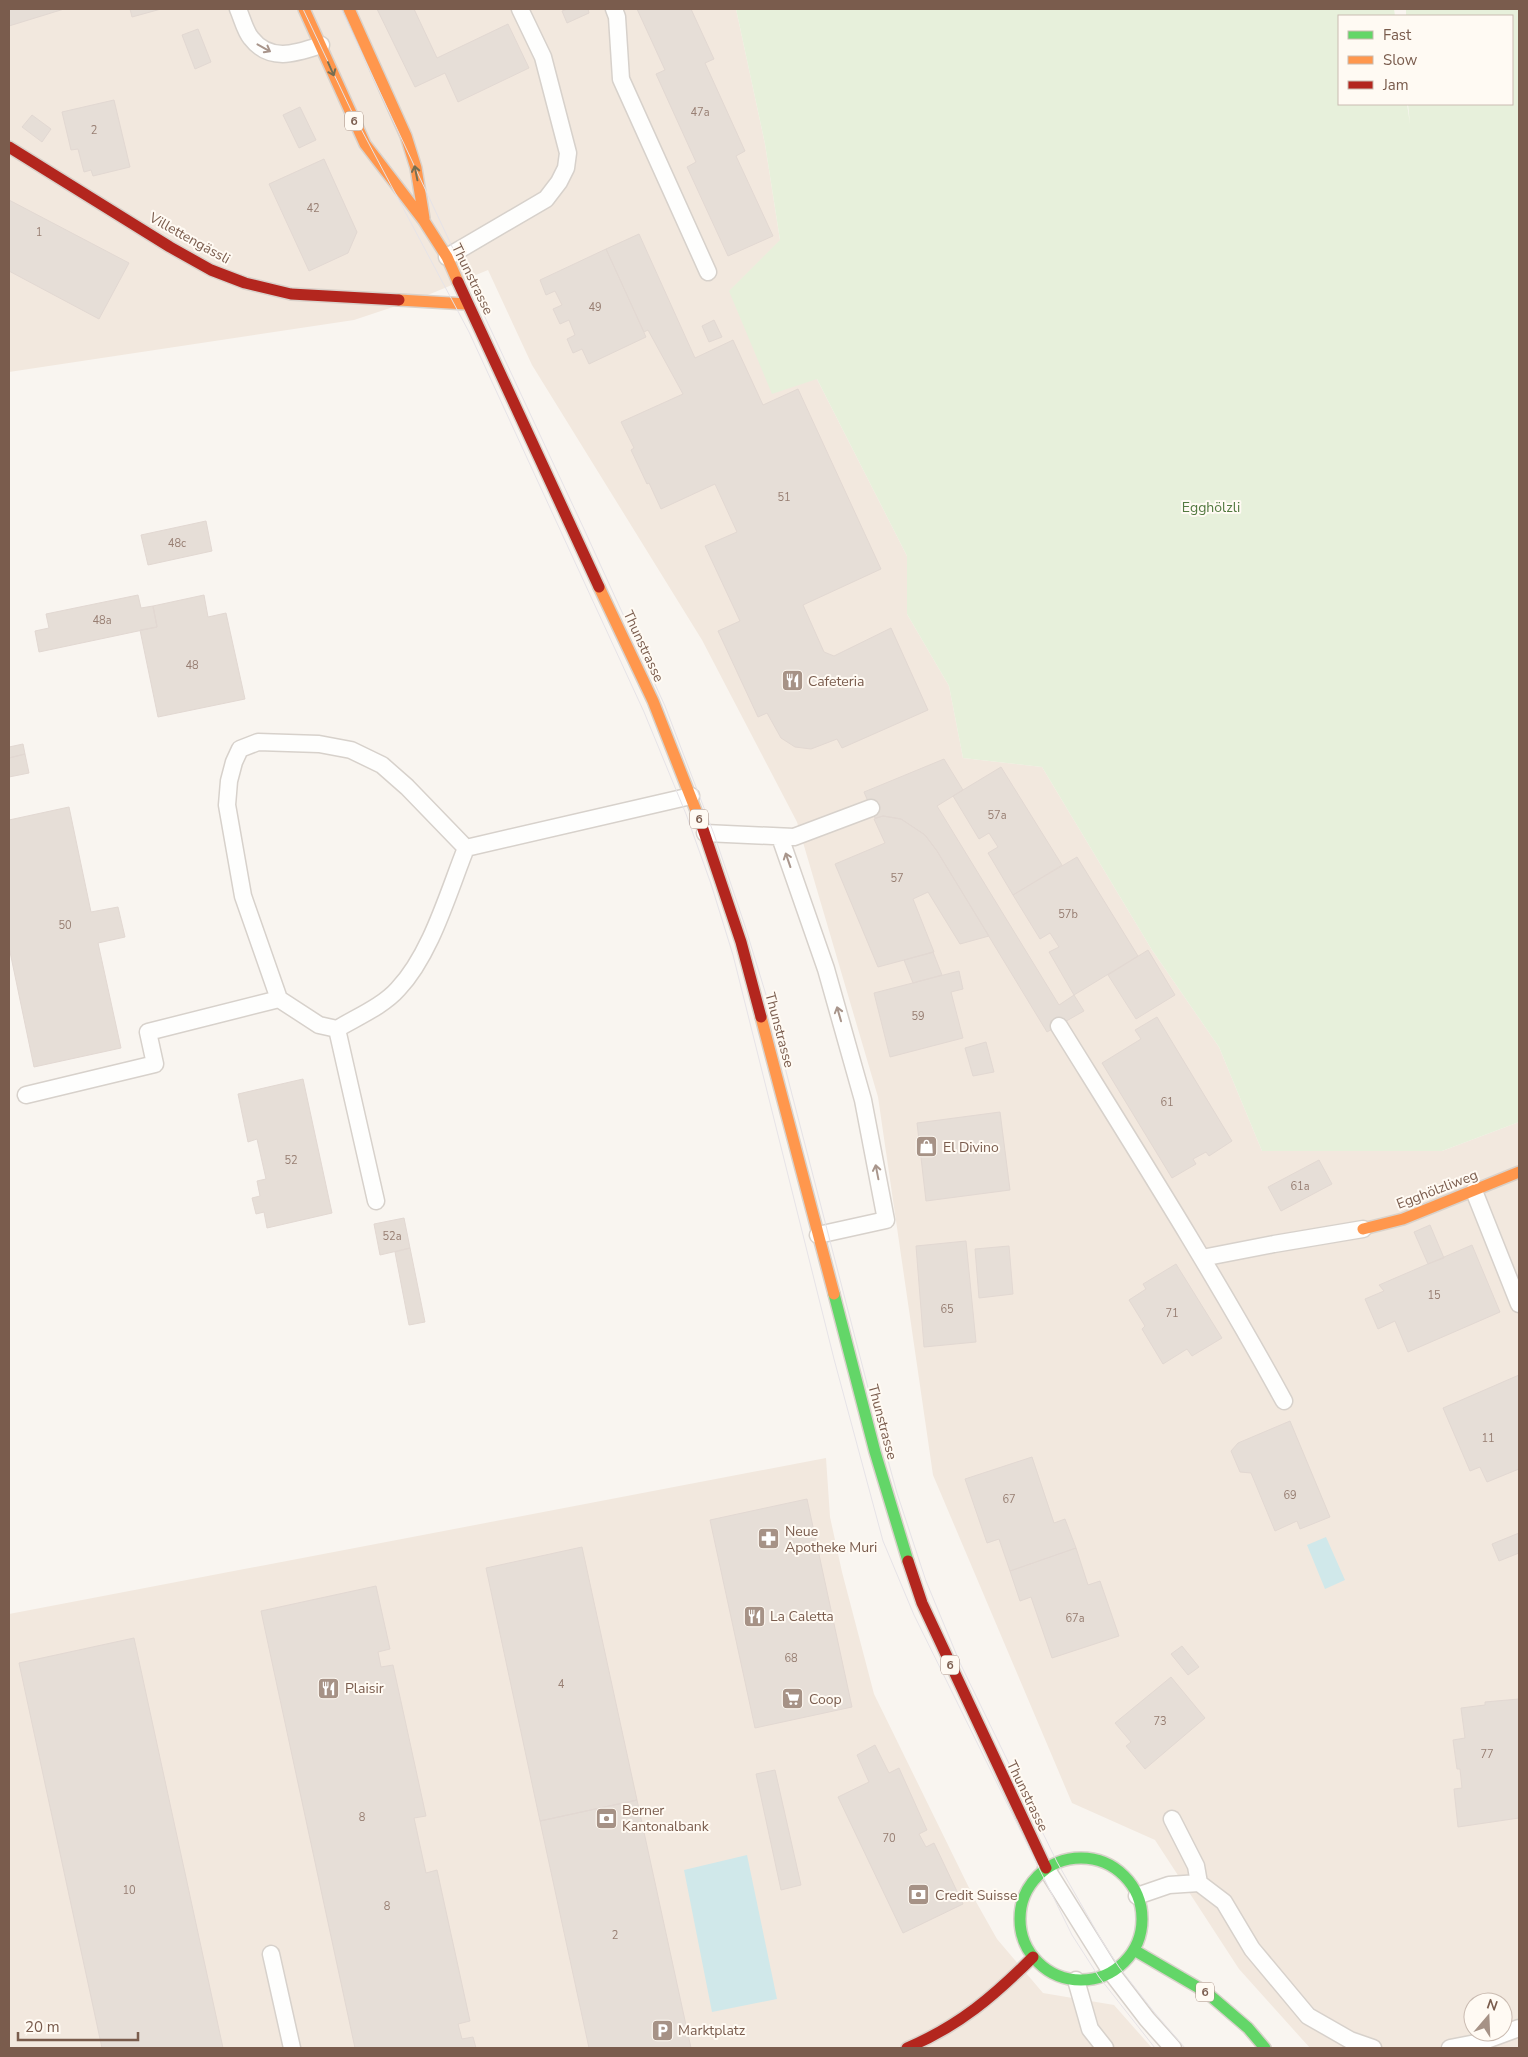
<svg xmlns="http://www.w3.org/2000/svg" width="1528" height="2057" font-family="'Nunito Sans',sans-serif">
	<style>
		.residential { fill: #f2e8de; fill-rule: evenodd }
		.green { fill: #e7f0db }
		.water { fill: #d0e8ea }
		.building { fill: #e6ded7; stroke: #e2d8d2 }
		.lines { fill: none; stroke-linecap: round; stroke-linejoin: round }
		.lane-casing { stroke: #d7d1cb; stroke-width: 19 }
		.fast-casing { stroke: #d9d2cb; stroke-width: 14 }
		.slow-casing { stroke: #d9d2cb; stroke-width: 14 }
		.jam-casing { stroke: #d9d2cb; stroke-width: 14 }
		.lane { stroke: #fefefd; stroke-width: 16 }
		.fast { stroke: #63d668; stroke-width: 11 }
		.slow { stroke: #ff974d; stroke-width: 11 }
		.jam { stroke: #b3261e; stroke-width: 11 }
		.tram { stroke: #e6e3e7; stroke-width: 1 }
		.oneway { stroke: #a8958b }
		.oneway2 { stroke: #776e51 }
		.labels { text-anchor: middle; stroke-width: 4; stroke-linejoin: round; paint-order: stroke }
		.number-label { font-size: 11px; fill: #977e72 }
		.shield { fill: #fffaf3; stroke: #a28b7f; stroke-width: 1 }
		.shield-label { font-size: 12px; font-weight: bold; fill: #7a5c4d }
		.street-label { font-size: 14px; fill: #7a5c4d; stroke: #fffaf3 }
		.park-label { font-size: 14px; fill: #537a41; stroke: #fffaf3 }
		.poi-label { font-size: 14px; fill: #7a5c4d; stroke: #fffaf3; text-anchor: start }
	</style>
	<rect width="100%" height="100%" fill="#f9f5f0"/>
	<path class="residential" d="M9 9H736L765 144 780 240 817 379 907 556V614L949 686 963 758 1042 767 1152 950 1219 1047 1262 1151H1442L1519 1122V2048H1310L1239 1969 1155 1840 1072 1803 933 1475 878 1097 797 822 702 640 532 365 488 270 423 297 354 320 9 372ZM1473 2002H1503V2032H1473Z
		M826 1458 830 1517 842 1572 874 1694 975 1900 997 1939 1043 1993 1114 2005 1152 2048H9V1614Z"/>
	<path class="green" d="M736 9H1394L1395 16H1339V104H1407L1410 124 1408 104H1512V16H1406V9H1519V1122L1442 1151H1262L1219 1047 1152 950 1042 767 963 758 949 686 907 614V556L817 379 772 394 729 291 780 240 765 144Z"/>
	<path class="water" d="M1326 1537 1345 1580 1325 1589 1307 1545Z
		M747 1855 777 1999 712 2012 684 1870Z"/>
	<path class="building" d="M9 9H64L9 26Z
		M130 9H161L132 17Z
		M377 9H414L437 58 508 24 529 68 458 102 445 73 415 87Z
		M567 9H588L589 13 567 23 562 11Z
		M637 9H691L714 59 705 63 745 151 736 156 773 236 728 256 687 167 696 162 656 74 665 70Z
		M198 29 211 62 195 69 182 35Z
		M114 100 130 167 93 176 91 170 84 172 78 149 71 150 62 112Z
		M300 107 316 140 299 148 283 115Z
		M32 115 51 129 42 142 22 127Z
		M324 159 357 232 348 253 309 271 269 184Z
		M9 200 129 263 99 319 9 271Z
		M639 234 695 358 733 340 763 405 798 389 881 569 803 605 824 652 834 656 891 628 928 710 842 748 837 739 811 749 795 747 781 738 767 713 758 717 718 631 740 621 705 546 737 532 715 484 661 509 649 483 647 484 631 450 634 448 621 422 683 394 648 330 644 332 606 249Z
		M606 249 646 337 589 364 582 349 573 353 567 339 575 335 569 320 560 324 553 309 562 305 555 291 546 295 540 280Z
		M714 320 722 337 709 342 702 326Z
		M206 521 212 551 148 565 141 535Z
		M138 595 141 608 153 606 157 627 39 652 35 631 49 628 46 614Z
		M204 595 208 617 226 613 245 699 158 717 140 630 157 627 153 606Z
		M23 744 25 754 9 758V747Z
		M25 754 29 773 9 777V758Z
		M944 759 963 790 937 806 1059 1005 1074 995 1084 1011 1047 1032 937 851 925 835 901 819 883 816 875 818 864 792Z
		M1001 767 1062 865 1013 895 988 853 998 847 989 833 979 839 953 796Z
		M69 807 91 912 118 907 125 937 98 943 121 1048 34 1067 9 947V820Z
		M883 816 901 819 925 835 937 851 989 936 960 944 928 892 913 899 934 952 878 967 835 864 885 843 874 819Z
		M1077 857 1138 956 1074 995 1049 952 1059 947 1050 933 1040 939 1013 895Z
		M1148 950 1175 995 1136 1019 1108 975Z
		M933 952 942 975 913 983 904 960Z
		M959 971 963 989 951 992 963 1038 890 1057 874 993Z
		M1157 1017 1232 1141 1209 1156 1206 1152 1193 1159 1196 1164 1172 1178 1102 1063 1141 1039 1135 1030Z
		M986 1042 994 1072 973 1076 965 1048Z
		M303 1079 332 1213 267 1228 264 1212 256 1214 252 1198 260 1196 257 1181 266 1179 257 1139 248 1142 238 1094Z
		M1000 1112 1010 1190 926 1201 917 1123Z
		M1319 1160 1332 1184 1281 1211 1268 1187Z
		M404 1218 410 1248 380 1255 374 1224Z
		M1430 1225 1444 1258 1428 1264 1414 1232Z
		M966 1241 976 1342 924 1347 916 1246Z
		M1472 1245 1500 1312 1408 1352 1395 1321 1378 1329 1365 1299 1384 1291 1379 1285Z
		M1009 1246 1013 1294 979 1298 975 1249Z
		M410 1248 425 1322 409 1325 395 1252Z
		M1176 1264 1222 1338 1192 1356 1187 1349 1163 1364 1142 1329 1145 1326 1129 1300 1146 1289 1143 1284Z
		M1519 1375V1469L1487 1482 1480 1467 1470 1471 1443 1408Z
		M1290 1421 1330 1517 1300 1529 1297 1521 1275 1531 1251 1473 1240 1472 1231 1451 1238 1443Z
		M1032 1457 1054 1523 1065 1519 1076 1548 1010 1571 999 1539 987 1543 965 1479Z
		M807 1499 852 1707 755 1728 710 1520Z
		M1519 1533V1553L1499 1561 1492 1544Z
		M582 1547 637 1800 540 1821 486 1568Z
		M1076 1548 1088 1585 1100 1581 1119 1636 1052 1658 1031 1597 1020 1601 1010 1571Z
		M376 1586 390 1649 378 1652 381 1667 393 1665 426 1816 414 1818 426 1873 437 1870 470 2021 458 2024 462 2039 473 2037 476 2048H355L261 1611Z
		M134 1638 223 2048H102L19 1663Z
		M1182 1646 1199 1667 1188 1675 1171 1654Z
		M1171 1677 1205 1718 1145 1769 1126 1746 1131 1742 1115 1723Z
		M1519 1699V1818L1458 1827 1454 1789 1462 1788 1460 1769H1457L1453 1740 1465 1738 1461 1708 1485 1705V1702Z
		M875 1745 889 1773 899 1768 927 1830 919 1834 926 1847 934 1843 963 1904 903 1933 838 1797 869 1782 857 1755Z
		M775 1770 801 1885 781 1890 756 1774Z
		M637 1800 691 2048H589L540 1821Z"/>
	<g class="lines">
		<defs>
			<path id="lane" d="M238 9C242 18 245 31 251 38 270 63 297 53 321 45
				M614 9 617 17 621 79 708 272
				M447 257 546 199 559 182 566 168 568 153 543 57 520 9
				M705 833 794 837 871 808
				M780 837 826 969 863 1100 886 1220 818 1235
				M279 999 243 896 227 805 229 781 234 762 240 749 258 742 319 744 351 750 382 765 407 787 466 848
				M1059 1026C1136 1150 1214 1273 1284 1401
				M337 1029 376 1201
				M26 1095 155 1064 148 1032 279 999 319 1025 337 1029C357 1017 383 1006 398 989 431 954 448 893 466 848L691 796
				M1474 1191 1519 1304
				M1202 1258 1274 1244 1363 1229
				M1172 1819 1196 1866 1199 1883
				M1046 1868 1111 1972 1147 2019 1173 2048
				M1137 1896 1169 1885 1199 1883 1224 1902 1252 1949 1308 2016 1350 2040 1373 2048
				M271 1954 292 2048
				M1076 1980 1090 2029 1105 2048
				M1450 2048 1481 2042 1519 2028"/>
			<path id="fast" d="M834 1294 875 1452 908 1561
				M1020 1919a61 61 0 1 1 122 0a61 61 0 1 1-122 0Z
				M1134 1950 1206 1992 1248 2028 1265 2048"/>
			<path id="slow" d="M304 9 365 144 424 221 447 257 458 282
				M349 9 406 136 416 168 424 218
				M399 300 467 304
				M599 587 653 701 702 826
				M761 1017 834 1294
				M1363 1229 1403 1219 1519 1172"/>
			<path id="jam" d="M9 147 170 247 211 270 245 283 291 294 399 300
				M458 282 599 587
				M702 826 741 942 761 1017
				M908 1561 922 1603 1046 1868
				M907 2048C959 2026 994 1996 1033 1957"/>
		</defs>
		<use href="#lane" class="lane-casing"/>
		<use href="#fast" class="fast-casing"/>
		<use href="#slow" class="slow-casing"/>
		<use href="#jam" class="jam-casing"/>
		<use href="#lane" class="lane"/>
		<use href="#fast" class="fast"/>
		<use href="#slow" class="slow"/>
		<use href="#jam" class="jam"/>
		<path class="tram" d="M303 9 351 110 469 332 644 712 686 814 711 884 733 955 834 1359 883 1541 914 1615 1072 1935 1099 1977 1155 2048
			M341 9 584 529 665 706 714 834 745 926 767 998 871 1399 897 1493 926 1581 960 1663 1057 1862 1102 1941 1119 1967 1154 2012 1185 2048"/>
	</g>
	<defs><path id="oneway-shaft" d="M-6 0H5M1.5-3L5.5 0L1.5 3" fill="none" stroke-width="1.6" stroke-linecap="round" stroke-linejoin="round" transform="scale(1.25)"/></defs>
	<g class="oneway">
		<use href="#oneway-shaft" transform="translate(264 48) rotate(29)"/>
		<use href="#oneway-shaft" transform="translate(788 860) rotate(-109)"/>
		<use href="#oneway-shaft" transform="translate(839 1014) rotate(-106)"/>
		<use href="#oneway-shaft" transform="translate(877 1172) rotate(-101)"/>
	</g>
	<g class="oneway2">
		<use href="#oneway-shaft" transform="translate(331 69) rotate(66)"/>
		<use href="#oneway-shaft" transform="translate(416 173) rotate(-101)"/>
	</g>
	<defs>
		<symbol id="restaurant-square" viewBox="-11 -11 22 22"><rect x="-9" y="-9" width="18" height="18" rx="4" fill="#a69286" stroke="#fffaf3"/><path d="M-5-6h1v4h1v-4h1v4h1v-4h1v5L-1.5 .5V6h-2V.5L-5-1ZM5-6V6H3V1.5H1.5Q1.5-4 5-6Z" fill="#fff"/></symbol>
		<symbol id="shop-square" viewBox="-11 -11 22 22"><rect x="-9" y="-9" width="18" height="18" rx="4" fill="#a69286" stroke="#fffaf3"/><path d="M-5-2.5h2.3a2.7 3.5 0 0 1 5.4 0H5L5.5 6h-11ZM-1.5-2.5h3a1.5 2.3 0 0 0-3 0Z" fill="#fff"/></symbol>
		<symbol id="pharmacy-square" viewBox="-11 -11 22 22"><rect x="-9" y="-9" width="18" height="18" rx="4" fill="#a69286" stroke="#fffaf3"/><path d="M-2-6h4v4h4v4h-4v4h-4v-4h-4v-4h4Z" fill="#fff"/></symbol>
		<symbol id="supermarket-square" viewBox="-11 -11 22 22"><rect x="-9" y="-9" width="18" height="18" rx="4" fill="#a69286" stroke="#fffaf3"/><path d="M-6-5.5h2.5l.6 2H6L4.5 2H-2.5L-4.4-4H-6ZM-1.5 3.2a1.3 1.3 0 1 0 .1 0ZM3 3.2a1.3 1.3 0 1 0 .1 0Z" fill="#fff"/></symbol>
		<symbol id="bank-square" viewBox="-11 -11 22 22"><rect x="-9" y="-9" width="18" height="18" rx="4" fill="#a69286" stroke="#fffaf3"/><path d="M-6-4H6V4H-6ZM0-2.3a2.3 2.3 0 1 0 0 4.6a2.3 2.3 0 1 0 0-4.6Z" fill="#fff"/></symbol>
		<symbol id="parking-square" viewBox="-11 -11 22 22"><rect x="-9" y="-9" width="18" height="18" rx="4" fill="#a69286" stroke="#fffaf3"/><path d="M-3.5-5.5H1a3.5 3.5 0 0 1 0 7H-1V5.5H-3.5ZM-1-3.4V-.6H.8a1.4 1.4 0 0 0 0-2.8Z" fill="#fff"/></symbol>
	</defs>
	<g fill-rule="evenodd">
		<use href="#restaurant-square" x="780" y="668" width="25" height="25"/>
		<use href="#shop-square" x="914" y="1134" width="25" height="25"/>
		<use href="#pharmacy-square" x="756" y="1526" width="25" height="25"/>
		<use href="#restaurant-square" x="742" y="1604" width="25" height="25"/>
		<use href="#restaurant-square" x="316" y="1676" width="25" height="25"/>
		<use href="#supermarket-square" x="780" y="1686" width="25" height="25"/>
		<use href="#bank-square" x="594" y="1806" width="25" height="25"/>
		<use href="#bank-square" x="906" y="1882" width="25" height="25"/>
		<use href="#parking-square" x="650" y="2018" width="25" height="25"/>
	</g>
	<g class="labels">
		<g class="number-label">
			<text x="700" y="116">47a</text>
			<text x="94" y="134">2</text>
			<text x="313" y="212">42</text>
			<text x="39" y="236">1</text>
			<text x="595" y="311">49</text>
			<text x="784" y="501">51</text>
			<text x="177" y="547">48c</text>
			<text x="102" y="624">48a</text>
			<text x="192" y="669">48</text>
			<text x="997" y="819">57a</text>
			<text x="897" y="882">57</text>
			<text x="1068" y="918">57b</text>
			<text x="65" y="929">50</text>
			<text x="918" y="1020">59</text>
			<text x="1167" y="1106">61</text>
			<text x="291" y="1164">52</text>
			<text x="1300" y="1190">61a</text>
			<text x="392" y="1240">52a</text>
			<text x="1434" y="1299">15</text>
			<text x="947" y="1313">65</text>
			<text x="1172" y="1317">71</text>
			<text x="1488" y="1442">11</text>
			<text x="1290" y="1499">69</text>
			<text x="1009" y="1503">67</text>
			<text x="1075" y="1622">67a</text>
			<text x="791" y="1662">68</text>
			<text x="561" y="1688">4</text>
			<text x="1160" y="1725">73</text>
			<text x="1487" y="1758">77</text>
			<text x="362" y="1821">8</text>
			<text x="889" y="1842">70</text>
			<text x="129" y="1894">10</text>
			<text x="387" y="1910">8</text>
			<text x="615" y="1939">2</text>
		</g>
		<g class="shield">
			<rect x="345" y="111.5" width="18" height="19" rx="4"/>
			<rect x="690" y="809.5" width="18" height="19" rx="4"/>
			<rect x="941" y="1655.5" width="18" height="19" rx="4"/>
			<rect x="1196" y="1982.5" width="18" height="19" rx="4"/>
		</g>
		<g class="shield-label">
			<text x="354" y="125">6</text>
			<text x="699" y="823">6</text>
			<text x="950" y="1669">6</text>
			<text x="1205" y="1996">6</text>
		</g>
		<g class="street-label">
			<text transform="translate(190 238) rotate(29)" y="5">Villettengässli</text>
			<text transform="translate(473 279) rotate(64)" y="5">Thunstrasse</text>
			<text transform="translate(644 646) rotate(65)" y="5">Thunstrasse</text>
			<text transform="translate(780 1030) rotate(75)" y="5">Thunstrasse</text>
			<text transform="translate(1437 1189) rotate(-21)" y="5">Egghölzliweg</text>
			<text transform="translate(883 1422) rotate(75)" y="5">Thunstrasse</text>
			<text transform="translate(1028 1796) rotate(64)" y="5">Thunstrasse</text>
		</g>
		<g class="park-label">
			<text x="1211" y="512">Egghölzli</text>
		</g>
		<g class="poi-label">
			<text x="808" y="686">Cafeteria</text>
			<text x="943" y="1152">El Divino</text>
			<text x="785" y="1536">Neue<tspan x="785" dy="16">Apotheke Muri</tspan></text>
			<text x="770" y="1621">La Caletta</text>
			<text x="345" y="1693">Plaisir</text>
			<text x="809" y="1704">Coop</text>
			<text x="622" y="1815">Berner<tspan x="622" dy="16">Kantonalbank</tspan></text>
			<text x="935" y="1900">Credit Suisse</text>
			<text x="678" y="2035">Marktplatz</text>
		</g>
	</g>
	<rect width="1528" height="2057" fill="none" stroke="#7a5c4d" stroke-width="20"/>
	<rect x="1338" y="15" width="175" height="90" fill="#fffaf3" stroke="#cabbb1"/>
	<rect x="1348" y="31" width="25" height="8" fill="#63d668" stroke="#cabbb1"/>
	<text x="1383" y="40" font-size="15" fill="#7a5c4d">Fast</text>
	<rect x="1348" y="56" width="25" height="8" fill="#ff974d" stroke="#cabbb1"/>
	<text x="1383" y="65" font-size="15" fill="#7a5c4d">Slow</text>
	<rect x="1348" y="81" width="25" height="8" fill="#b3261e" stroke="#cabbb1"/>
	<text x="1383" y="90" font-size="15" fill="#7a5c4d">Jam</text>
	<g transform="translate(1488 2017) rotate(19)"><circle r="24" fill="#fffaf3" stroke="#cabbb1"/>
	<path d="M0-4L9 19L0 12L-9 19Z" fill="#a69286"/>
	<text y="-8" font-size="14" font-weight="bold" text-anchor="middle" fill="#7a5c4d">N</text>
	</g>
	<path d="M18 2032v8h120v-8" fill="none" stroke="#7a5c4d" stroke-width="2.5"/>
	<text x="25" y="2032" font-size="15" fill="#7a5c4d" stroke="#fffaf3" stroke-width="4" paint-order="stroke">20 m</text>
</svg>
